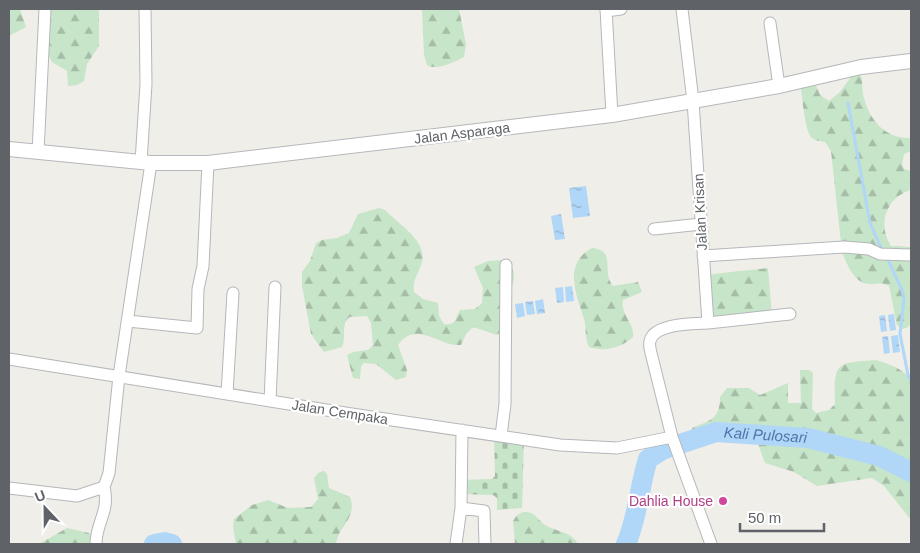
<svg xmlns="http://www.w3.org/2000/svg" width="920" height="553" font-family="Helvetica,sans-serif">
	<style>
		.forest { fill: url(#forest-firs) }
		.cemetery { fill: url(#cemetery-stones) }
		.water { fill: url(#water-ripples) }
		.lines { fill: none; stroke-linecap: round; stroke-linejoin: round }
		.stream { stroke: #b0d6f8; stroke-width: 3 }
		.river { stroke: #b0d6f8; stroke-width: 20 }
		.minor-casing { stroke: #b5b7bb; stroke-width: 13 }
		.tertiary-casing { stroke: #b5b7bb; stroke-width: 16 }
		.minor { stroke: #fff; stroke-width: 11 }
		.tertiary { stroke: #fff; stroke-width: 14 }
		.hotel-dot { fill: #d1479c; stroke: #fff; stroke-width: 2 }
		.labels { text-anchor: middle; stroke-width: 4.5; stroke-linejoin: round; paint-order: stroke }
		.street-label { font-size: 14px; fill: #5f6267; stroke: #fff }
		.hotel-label { font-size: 14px; fill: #b23c85; stroke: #fff; text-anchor: end }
		.water-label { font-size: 15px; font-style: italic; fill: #4d77a9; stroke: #fff }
	</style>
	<defs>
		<pattern id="forest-firs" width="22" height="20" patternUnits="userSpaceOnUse" patternTransform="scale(1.25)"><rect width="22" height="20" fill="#c7e5c8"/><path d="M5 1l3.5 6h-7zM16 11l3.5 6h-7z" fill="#a5bda6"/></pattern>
		<pattern id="cemetery-stones" width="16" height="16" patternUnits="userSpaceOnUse" patternTransform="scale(1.25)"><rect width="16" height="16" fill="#c7e5c8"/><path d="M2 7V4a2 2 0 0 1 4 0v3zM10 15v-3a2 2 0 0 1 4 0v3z" fill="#a5bda6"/></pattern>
		<pattern id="water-ripples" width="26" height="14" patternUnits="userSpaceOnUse" patternTransform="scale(1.25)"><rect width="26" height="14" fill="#b0d6f8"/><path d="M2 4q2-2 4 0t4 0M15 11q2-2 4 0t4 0" fill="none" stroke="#92b1cd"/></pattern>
	</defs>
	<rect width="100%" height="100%" fill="#f0eee8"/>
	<path class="forest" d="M9 9H20L26 27 9 36Z
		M45 9H99V46L87 64 84 81 77 85 68 86 67 71 52 62 47 52Z
		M422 9H459L466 44 464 57C454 62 437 71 427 65L424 55Z
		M853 74H860C864 82 861 89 864 98 870 121 886 139 911 138V151L904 154 902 164 904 169 911 171V190C886 197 877 225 891 246L911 247V323L908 327 903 329 897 325 889 286C882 282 878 284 870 284 854 284 847 264 842 252L831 151 825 142C821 141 814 141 811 137 804 127 802 93 800 81L815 83 820 95 829 101 840 92Z
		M379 208 385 210C398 224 427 240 422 262 419 273 412 280 414 292L423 299 438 303 439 316 444 324C457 326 455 318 460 310L475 309 482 303 483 288 474 267 488 261 506 260C522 277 509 284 509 302 508 310 511 317 511 326L497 335 473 327 466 334 461 345C440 347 416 319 398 345L407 370 406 377 396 380 376 364 364 363 361 366 360 379 353 378 347 355 353 352 368 350 373 345 371 323 367 316 350 317C340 323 347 337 342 347L324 352 311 334 302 286V272L310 261 316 243 322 240 337 238 349 233 358 214Z
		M592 248C617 250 601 272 613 286L638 282 642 292 623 300C620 315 635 323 633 337 621 348 605 352 589 347 584 337 587 329 584 319 577 296 562 264 592 248Z
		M768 268 772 316 708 323 704 275Z
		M876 360C889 364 905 369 911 381V520L884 486 872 478 817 486 794 472 765 463 758 444 753 440 742 438 700 441 691 435 692 428C711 420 720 419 720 397L727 388H749L760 395 788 383V403H801L800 370H809L813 373 812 409 816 413 829 410 835 404C834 362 835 363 876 360Z
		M324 471 327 474 329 488 350 497C358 518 338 526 336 544H236L233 527 234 519 252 505 268 500 288 508 311 507 318 499 314 478 318 473Z
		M523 512C537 511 537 521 547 526 558 532 572 532 578 544H515L513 521 517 515Z
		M67 528 89 533 96 544H39Z"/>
	<path class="cemetery" d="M494 435 524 439 522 508 497 510V498L493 495 461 494V480L492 479 495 476Z"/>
	<path class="water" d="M586 186 590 216 573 218 569 188Z
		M561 214 565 239 555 240 551 216Z
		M572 286 574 301 566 302 565 287Z
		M563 287 564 302 557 303 555 288Z
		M543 299 545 313 537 314 535 301Z
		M533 301 535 314 527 315 525 302Z
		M523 303 525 316 517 318 515 304Z
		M894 314 896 330 890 331 888 315Z
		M885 315 887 331 881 332 879 316Z
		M898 335 900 352 893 353 891 336Z
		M888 336 890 353 884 354 882 337Z"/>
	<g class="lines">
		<path class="stream" d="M848 103 870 223 882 250
			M887 258 902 290 904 299 900 334 908 375 911 381"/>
		<g class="river">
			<path d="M154 544 165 542 172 544"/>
			<path id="s1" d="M626 544C638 517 639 487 648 459L662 450 716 432 808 438 879 456 911 472"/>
		</g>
		<defs>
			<path id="minor" d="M606 9 612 115
				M682 9 693 101 708 323C693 324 654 323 650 341 649 344 650 349 651 353L672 437 711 544
				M606 11 621 9
				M770 23 779 86
				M38 152 45 9
				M141 162 146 84 145 9
				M654 229 701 224
				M703 256 844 247 869 249 880 254 911 255
				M128 321 197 328 198 289 203 266 208 163
				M708 323 790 314
				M9 359 345 413 560 445 617 448 672 437
				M227 394 233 293
				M270 401 275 287
				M501 436 505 404 506 265
				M9 488 77 496 104 487 109 473 119 376 151 163
				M461 508 484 511 485 544
				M96 544C96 522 110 512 104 487
				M456 544 461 508 462 430"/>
			<path id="tertiary" d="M9 149 151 163H208L612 115 779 86 861 67 911 61"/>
		</defs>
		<use href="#minor" class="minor-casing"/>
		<use href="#tertiary" class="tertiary-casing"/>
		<use href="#minor" class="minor"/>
		<use href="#tertiary" class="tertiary"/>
	</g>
	<circle class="hotel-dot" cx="723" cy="501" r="5"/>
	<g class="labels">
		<g class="street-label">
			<text transform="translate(462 133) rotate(-7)" y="5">Jalan Asparaga</text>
			<text transform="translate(700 212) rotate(-93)" y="5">Jalan Krisan</text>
			<text transform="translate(340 412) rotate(9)" y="5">Jalan Cempaka</text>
		</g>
		<g class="hotel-label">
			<text x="713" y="506">Dahlia House</text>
		</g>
		<g class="water-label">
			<text dy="5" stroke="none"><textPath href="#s1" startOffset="211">Kali Pulosari</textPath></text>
		</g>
	</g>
	<rect width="920" height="553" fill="none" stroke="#5f6267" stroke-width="20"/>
	<g transform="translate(45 508) rotate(338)" stroke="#ffffff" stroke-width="4" paint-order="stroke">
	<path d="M0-4L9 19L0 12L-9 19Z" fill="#5f6267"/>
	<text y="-8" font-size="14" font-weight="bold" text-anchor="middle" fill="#5f6267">U</text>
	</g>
	<path d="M740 523v8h84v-8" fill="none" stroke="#5f6267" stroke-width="2.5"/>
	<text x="748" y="523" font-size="15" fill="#5f6267" stroke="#ffffff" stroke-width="4" paint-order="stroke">50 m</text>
</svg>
